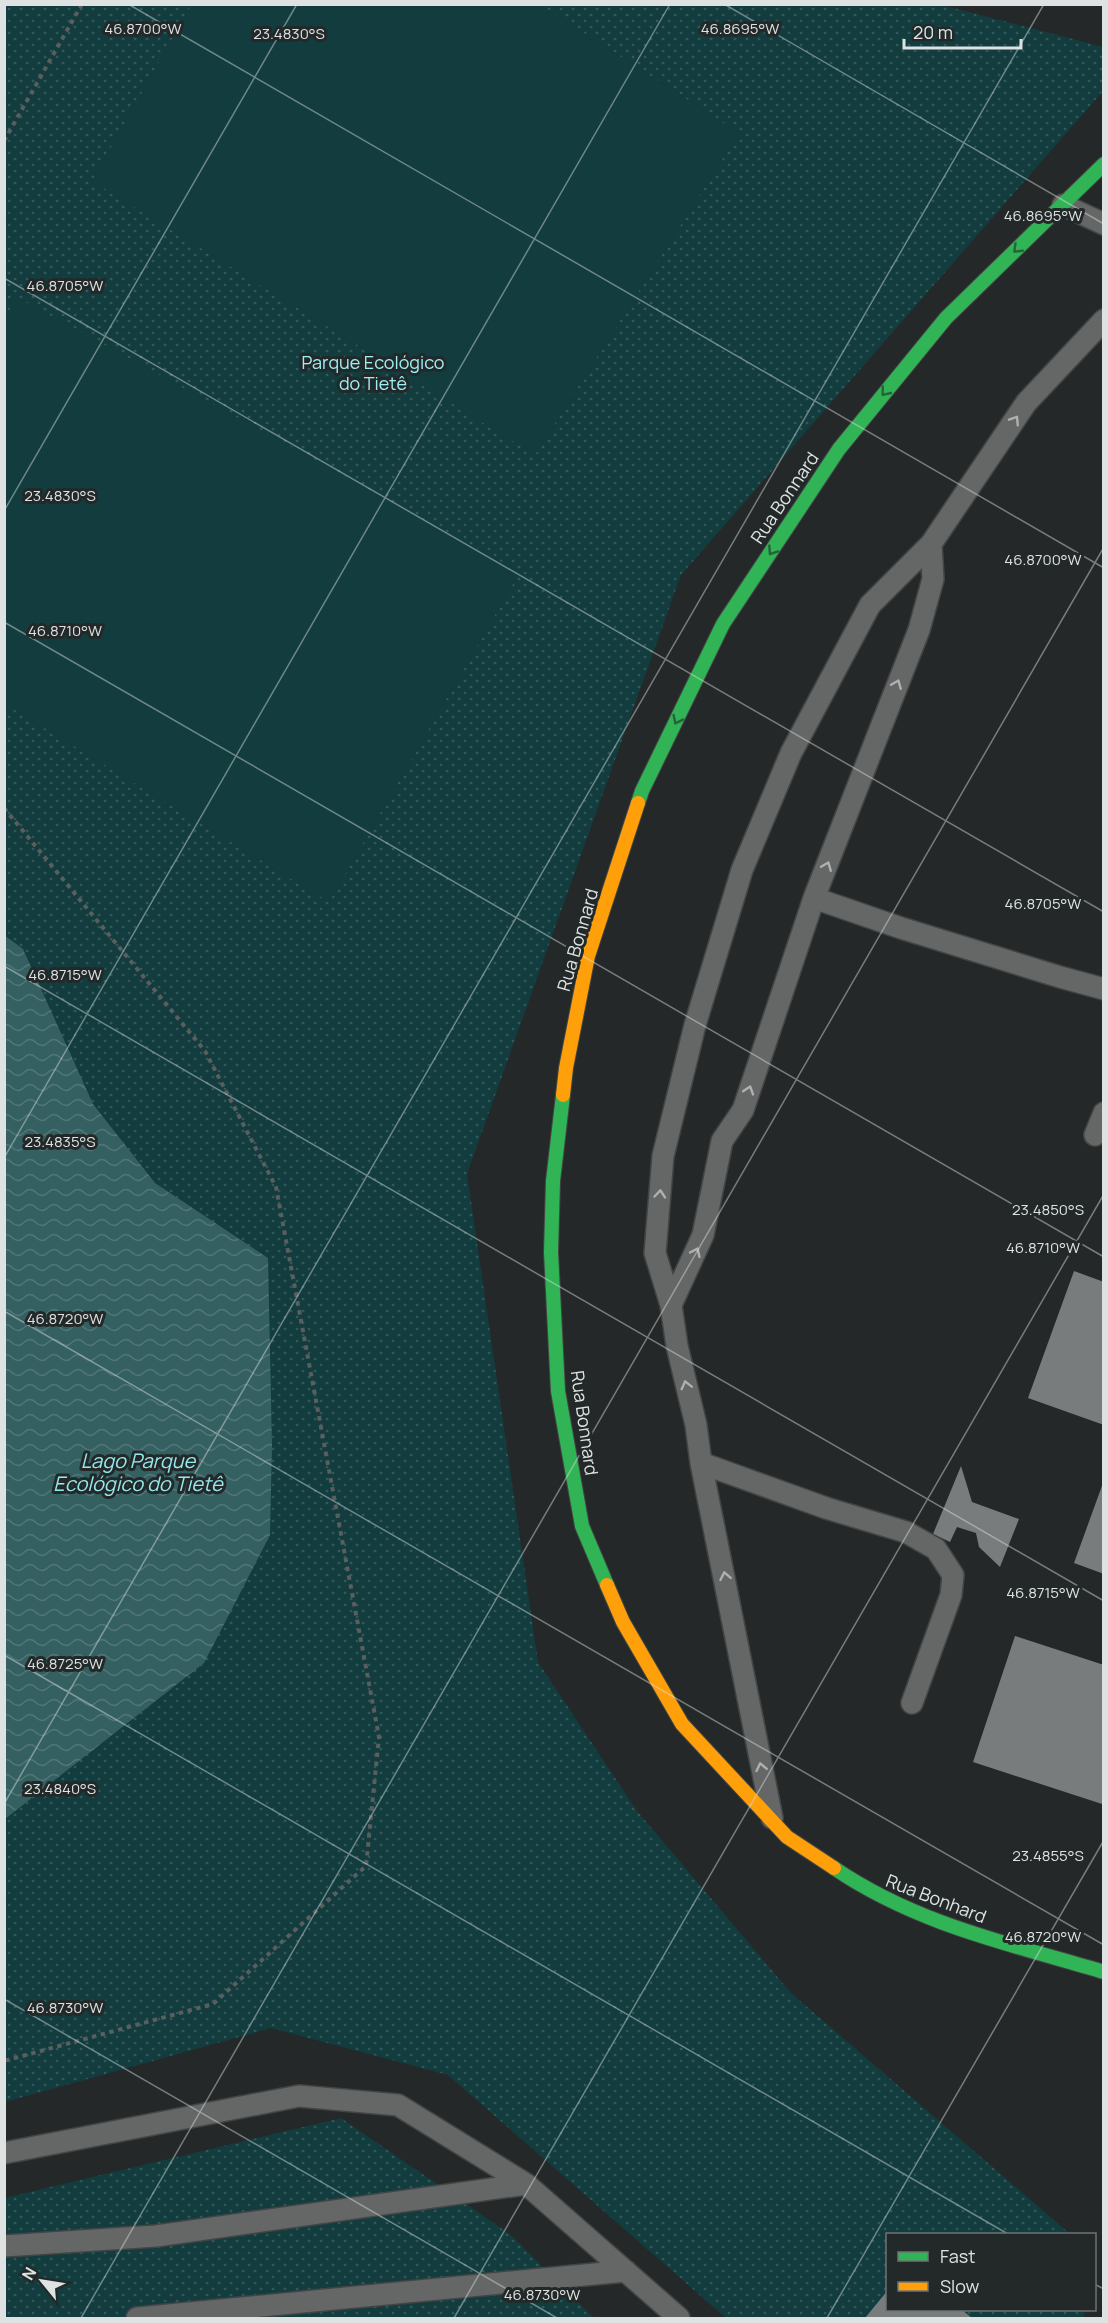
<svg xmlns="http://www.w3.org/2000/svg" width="1108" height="2323" font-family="Manrope,sans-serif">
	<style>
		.grass { fill: url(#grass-dots) }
		.pitch { fill: #123c3e }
		.water { fill: url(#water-waves) }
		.building { fill: #797c7c }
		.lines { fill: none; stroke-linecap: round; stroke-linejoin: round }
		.lane-casing { stroke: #434545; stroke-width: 24 }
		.fast-casing { stroke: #434545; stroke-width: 16 }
		.slow-casing { stroke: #434545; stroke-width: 16 }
		.path { stroke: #5b5e5e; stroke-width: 4; stroke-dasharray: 4.5 4.5; stroke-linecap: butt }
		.lane { stroke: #656666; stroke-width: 21 }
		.fast { stroke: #30b455; stroke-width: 14 }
		.slow { stroke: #ff9f0a; stroke-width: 14 }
		.oneway { stroke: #28613b }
		.oneway2 { stroke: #aeb0b1 }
		.ticks { fill: none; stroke: #dee2e3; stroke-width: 1.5; stroke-opacity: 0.45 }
		.labels { text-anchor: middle; stroke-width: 6; stroke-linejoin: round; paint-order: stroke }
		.park-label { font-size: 18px; fill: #9deff5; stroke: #232929 }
		.street-label { font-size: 18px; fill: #dee2e3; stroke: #232929 }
		.water-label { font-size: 20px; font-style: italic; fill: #95e8ee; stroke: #232929 }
		.ticks-label { font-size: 15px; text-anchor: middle; fill: #dee2e3; stroke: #232929; stroke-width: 6; stroke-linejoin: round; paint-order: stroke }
	</style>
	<defs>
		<pattern id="grass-dots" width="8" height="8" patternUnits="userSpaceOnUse" patternTransform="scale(1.5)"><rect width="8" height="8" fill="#123c3e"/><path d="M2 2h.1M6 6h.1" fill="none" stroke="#34585a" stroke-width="1.8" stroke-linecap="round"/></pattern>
		<pattern id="water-waves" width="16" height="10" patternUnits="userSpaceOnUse" patternTransform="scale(1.5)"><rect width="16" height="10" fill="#356062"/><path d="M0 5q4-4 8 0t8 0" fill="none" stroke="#527678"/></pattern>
	</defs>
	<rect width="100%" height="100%" fill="#242828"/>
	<path class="grass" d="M938 4 1103 47V91L681 575 467 1174 538 1662 637 1811 791 1993 1070 2234H888V2310H1085L1083 2318H726L448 2075 271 2028 5 2102V5Z
		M341 2118 511 2235 594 2318H5L4 2198Z"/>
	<path class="pitch" d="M191 5H541L739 133 535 455 92 181Z
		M17 297 520 572 329 902 5 704 4 319Z"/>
	<path class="water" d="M4 935 23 949 93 1104 155 1183 268 1258 272 1445 270 1535 204 1663 5 1819Z"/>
	<path class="building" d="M1074 1271 1104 1282V1425L1028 1398Z
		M961 1466 972 1502 1019 1519 1000 1567 979 1547 976 1533 957 1527 950 1542 933 1534Z
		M1103 1483H1104V1574L1074 1563Z
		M1015 1636 1104 1665V1798L1102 1804 973 1762Z
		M888 2290V2310H962L972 2318H865Z"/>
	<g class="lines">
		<defs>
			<path id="lane" d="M1063 205 1104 224
				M814 898 901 928 1060 977 1104 989
				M1095 1135 1104 1113
				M671 1305 703 1235 722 1141 743 1110 814 898 919 630 933 579 931 544
				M701 1463 826 1508 906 1532 936 1549 953 1575 951 1595 912 1703
				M772 1818 701 1463 696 1425 677 1346 671 1305 655 1253 663 1156 695 1025 742 870 791 753 870 605 931 544 1026 403 1104 320
				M4 2153 299 2096 398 2105 526 2184 679 2318
				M4 2246 156 2236 526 2184
				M137 2318 626 2271"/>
			<path id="fast" d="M638 803 642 791 723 624 839 449 946 318 1104 164
				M563 1095 553 1181 551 1252 558 1391 582 1526 607 1585
				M834 1868C916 1924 1010 1944 1104 1972"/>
			<path id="slow" d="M563 1095 566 1068 588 956 638 803
				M607 1585 623 1622 682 1724 787 1837 834 1868"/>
		</defs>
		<use href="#lane" class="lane-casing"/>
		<use href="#fast" class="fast-casing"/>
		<use href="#slow" class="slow-casing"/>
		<path class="path" d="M4 141 82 4
			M4 808 205 1051 276 1187 379 1737 366 1866 213 2004 4 2061"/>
		<use href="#lane" class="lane"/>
		<use href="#fast" class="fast"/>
		<use href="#slow" class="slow"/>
	</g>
	<defs><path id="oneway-chevron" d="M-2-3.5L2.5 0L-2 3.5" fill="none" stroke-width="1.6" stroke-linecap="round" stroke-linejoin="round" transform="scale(1.5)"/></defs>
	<g class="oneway">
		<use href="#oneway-chevron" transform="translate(1017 249) rotate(136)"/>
		<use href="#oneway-chevron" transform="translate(885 392) rotate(129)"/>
		<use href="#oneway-chevron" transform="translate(772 551) rotate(124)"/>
		<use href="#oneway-chevron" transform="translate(677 720) rotate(116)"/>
	</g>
	<g class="oneway2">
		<use href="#oneway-chevron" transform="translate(1015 420) rotate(-57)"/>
		<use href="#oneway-chevron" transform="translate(897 684) rotate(-68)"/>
		<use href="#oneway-chevron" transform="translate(827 866) rotate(-68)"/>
		<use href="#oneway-chevron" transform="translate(749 1090) rotate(-72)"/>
		<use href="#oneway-chevron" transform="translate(660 1194) rotate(-85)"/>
		<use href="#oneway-chevron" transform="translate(696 1252) rotate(-65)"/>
		<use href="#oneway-chevron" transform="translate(686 1385) rotate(-104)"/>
		<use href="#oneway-chevron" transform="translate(725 1576) rotate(-101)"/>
		<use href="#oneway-chevron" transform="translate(761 1767) rotate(-102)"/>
	</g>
	<path class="ticks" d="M128 4 1104 568M724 4 1104 224M4 278 1104 912M4 511 297 4M4 622 1104 1257M4 966 1104 1601M4 1158 670 4M4 1311 1104 1945M4 1655 1008 2234M4 1804 1044 4M4 1999 557 2318M1094 2284 1104 2289M81 2318 1104 547M454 2318 1104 1194M827 2318 1104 1840"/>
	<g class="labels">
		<g class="park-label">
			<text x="373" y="369">Parque Ecológico<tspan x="373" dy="21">do Tietê</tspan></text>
		</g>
		<g class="street-label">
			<text transform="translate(785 498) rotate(-56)" y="6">Rua Bonnard</text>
			<text transform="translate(578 940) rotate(-74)" y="6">Rua Bonnard</text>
			<text transform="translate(584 1423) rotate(82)" y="6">Rua Bonnard</text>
			<text transform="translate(936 1899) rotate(21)" y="6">Rua Bonhard</text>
		</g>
		<g class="water-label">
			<text x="138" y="1468">Lago Parque<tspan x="138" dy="23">Ecológico do Tietê</tspan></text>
		</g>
	</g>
	<g class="ticks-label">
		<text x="143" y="34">46.8700°W</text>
		<text x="740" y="34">46.8695°W</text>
		<text x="289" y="39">23.4830°S</text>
		<text x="1043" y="221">46.8695°W</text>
		<text x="65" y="291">46.8705°W</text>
		<text x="60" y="501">23.4830°S</text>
		<text x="1043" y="565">46.8700°W</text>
		<text x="65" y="636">46.8710°W</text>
		<text x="1043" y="909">46.8705°W</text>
		<text x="65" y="980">46.8715°W</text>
		<text x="60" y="1147">23.4835°S</text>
		<text x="1048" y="1215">23.4850°S</text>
		<text x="1043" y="1253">46.8710°W</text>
		<text x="65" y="1324">46.8720°W</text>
		<text x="1043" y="1598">46.8715°W</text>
		<text x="65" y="1669">46.8725°W</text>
		<text x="60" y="1794">23.4840°S</text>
		<text x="1048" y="1861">23.4855°S</text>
		<text x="1043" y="1942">46.8720°W</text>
		<text x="65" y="2013">46.8730°W</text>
		<text x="542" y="2300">46.8730°W</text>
	</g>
	<rect width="1108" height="2323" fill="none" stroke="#dee2e3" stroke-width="12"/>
	<rect x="886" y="2233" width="210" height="78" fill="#232929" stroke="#6e7373" stroke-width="1.5"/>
	<rect x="898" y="2252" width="30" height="9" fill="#30b455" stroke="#6e7373" stroke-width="1.5"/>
	<text x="940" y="2263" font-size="18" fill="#dee2e3">Fast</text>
	<rect x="898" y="2282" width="30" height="9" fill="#ff9f0a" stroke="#6e7373" stroke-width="1.5"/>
	<text x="940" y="2293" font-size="18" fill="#dee2e3">Slow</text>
	<g transform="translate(42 2281) rotate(300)" stroke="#232929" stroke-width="4.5" paint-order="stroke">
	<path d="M0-4.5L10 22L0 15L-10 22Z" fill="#dee2e3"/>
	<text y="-9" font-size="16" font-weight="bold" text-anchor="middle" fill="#dee2e3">N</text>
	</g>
	<path d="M904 39v9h117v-9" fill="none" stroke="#dee2e3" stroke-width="3"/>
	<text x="913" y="39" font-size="18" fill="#dee2e3" stroke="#232929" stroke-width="4.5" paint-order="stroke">20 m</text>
</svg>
